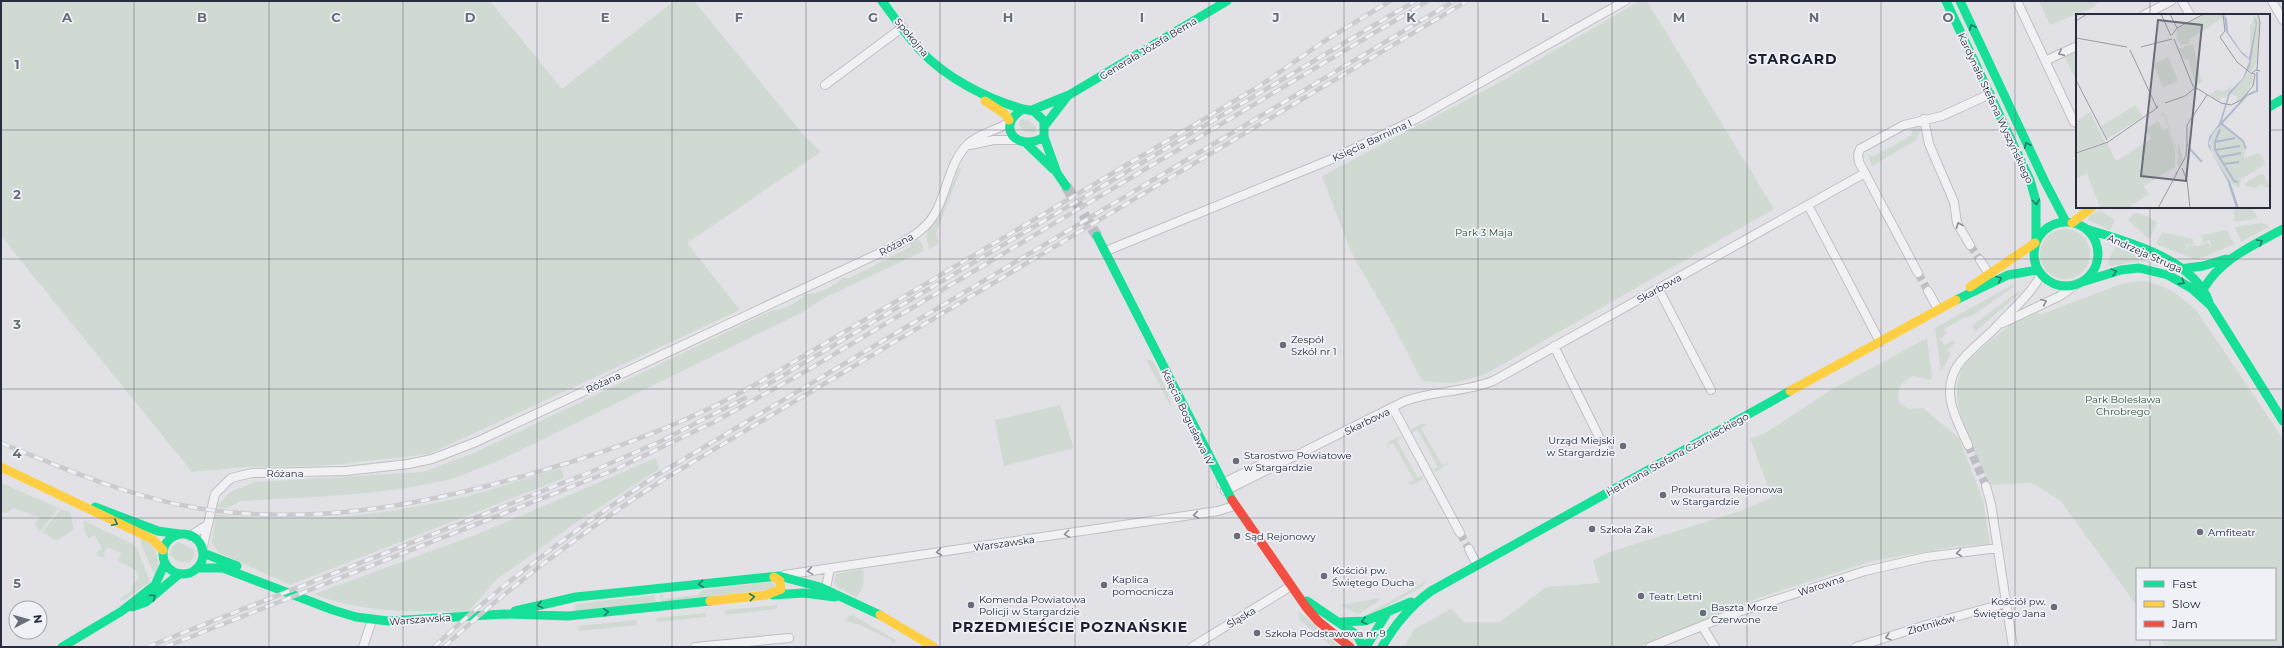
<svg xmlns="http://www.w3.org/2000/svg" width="2284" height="648" font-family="Montserrat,sans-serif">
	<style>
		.green { fill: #d0d9d2 }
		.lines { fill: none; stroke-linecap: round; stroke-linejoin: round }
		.street-tunnel { stroke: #bdbec5; stroke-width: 8; stroke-dasharray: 8 4; stroke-linecap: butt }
		.secondary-tunnel { stroke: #bdbec5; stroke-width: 11; stroke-dasharray: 11 5.5; stroke-linecap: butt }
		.street-casing { stroke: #c0c0c4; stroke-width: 10 }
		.street { stroke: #f1f1f4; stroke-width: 8 }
		.fast { stroke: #16e098; stroke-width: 9 }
		.slow { stroke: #ffcf43; stroke-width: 9 }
		.jam { stroke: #f24e42; stroke-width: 9 }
		.rail-casing { stroke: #cbcbce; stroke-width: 4.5 }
		.rail { stroke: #eff1f6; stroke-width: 3; stroke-dasharray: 9; stroke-linecap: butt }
		.oneway { stroke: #207d67 }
		.oneway2 { stroke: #8d8e9a }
		.grid { fill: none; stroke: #6a6c79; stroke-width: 1; stroke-opacity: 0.55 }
		.poi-dot { fill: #6a6c79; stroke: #eff1f6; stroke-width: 1.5 }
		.labels { text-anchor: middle; stroke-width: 3.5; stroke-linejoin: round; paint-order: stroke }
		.street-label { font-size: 10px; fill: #292c3f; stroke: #eff1f6 }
		.park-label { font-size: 10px; fill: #375a39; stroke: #eff1f6 }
		.poi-label { font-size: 10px; fill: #292c3f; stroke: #eff1f6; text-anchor: start }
		.district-label { font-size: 14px; font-weight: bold; letter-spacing: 1px; fill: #1c1e30; stroke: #eff1f6 }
		.inset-river { fill: none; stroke: #b1b9d0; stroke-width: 2 }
		.inset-road { fill: none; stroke: #9899a3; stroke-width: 1 }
		.view { fill: #6a6c79; fill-opacity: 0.15; stroke: #6a6c79; stroke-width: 2 }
		.inset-edge { fill: none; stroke: #292c3f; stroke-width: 2 }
		.grid-label { font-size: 13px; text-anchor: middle; font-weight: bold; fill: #6a6c79; stroke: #eff1f6; stroke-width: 3.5; stroke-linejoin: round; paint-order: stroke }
	</style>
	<rect width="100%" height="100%" fill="#e2e2e6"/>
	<path class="green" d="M1 1H490L562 89 674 1H694L802 133 821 152 687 243 740 310 429 454 322 466 245 467 192 472 1 236Z
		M1640 1H1647L1774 209 1484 375 1454 383 1422 381 1392 323 1351 252 1322 176 1491 87Z
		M2039 1H2102L2095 4 2096 6 2050 25Z
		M2077 49V77L2075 78 2064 55Z
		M1022 119 1030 121 1036 127 1035 132C1028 134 1020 130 1019 123Z
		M1917 127 1922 129 1915 141 1872 166 1868 155 1870 154 1872 157 1912 135 1911 128Z
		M959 168 961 169 936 233 939 242 937 243 938 245 929 249 926 237 928 230 942 210Z
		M2234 207H2251L2258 218 2234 222Z
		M2100 210 2115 220 2110 230 2088 220 2089 216Z
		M2137 213 2147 216 2157 223 2149 239 2128 220 2133 214Z
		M2261 223 2267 225 2269 227 2241 242 2235 227Z
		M2040 254a25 25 0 1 1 50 0a25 25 0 1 1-50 0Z
		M2227 230 2234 244 2202 258 2194 259 2156 244 2162 232 2193 239V245L2184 243 2187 244 2185 252 2188 245 2198 246 2208 243 2212 248 2210 240 2203 243 2202 235Z
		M917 239 922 243 924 251 824 298 801 313 494 463C477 468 459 478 442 481 376 496 309 497 241 501L227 508 216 507 230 492 255 482 423 472 476 452 771 311C783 309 797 304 805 294 816 295 834 287 842 278H850L910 247 912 241Z
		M2118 244 2166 264 2167 265 2140 261 2110 266 2108 263 2115 246Z
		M2141 281C2165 284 2180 295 2197 311L2283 439V647H2166L2161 639H2275V569H2137V606L2060 500 2031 483 1990 485C1976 454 1945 403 1962 369 1968 359 1979 351 1988 343 2003 330 2018 318 2036 310L2040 315 2123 283Z
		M2014 284 2015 286 1970 317H1965L1944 329 1947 333 1940 339 1945 345 1953 340 1955 343 1947 350 1951 354 1941 371 1935 328Z
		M2019 291 2020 293 1976 331 1972 327 1974 324Z
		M1927 338 1932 378 1929 380 1913 376C1901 382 1896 389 1899 402L1908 409 1923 408 1959 438 1983 500 1990 544 1953 547 1872 561 1761 597 1640 647H1404L1414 629 1451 609 1464 622H1500L1546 587 1599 583 1593 560 1610 552 1740 511 1772 498 1750 438 1764 434 1829 391Z
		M1146 359 1153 361 1168 393 1172 409Z
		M1060 405 1074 448 1004 466 995 420Z
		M1422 424H1427L1421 428 1442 465 1448 463 1436 472 1432 470 1438 467 1418 430 1411 433 1412 429Z
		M1398 437H1402L1397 441 1418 478 1424 475 1423 479 1412 485 1408 483 1414 480 1393 443 1387 447 1388 442Z
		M656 458 659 469 577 522 496 580 468 612C415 611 363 614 314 594L478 534Z
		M561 468 564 478 290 585 218 552 212 543 215 519 213 514C293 525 377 516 455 499 491 491 526 478 561 468Z
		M1 483 59 508 40 531 34 524 40 518 14 508 6 513 1 512Z
		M61 509 70 512 74 529 56 541 42 532Z
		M84 521 133 544 137 548 150 582 122 601 120 599 133 590 131 587 138 579 137 571 118 561 121 553 107 547 104 553 105 557H100L96 553 102 549 95 535 88 538 84 529Z
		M141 538C159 547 160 561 156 578L141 544Z
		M178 542 194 550V557L189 563 177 561 170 555 172 547Z
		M863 569C864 578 864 591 856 597L837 587 834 583 836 574Z
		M1428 580 1420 588 1369 616V613Z
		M771 582 775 585 772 589 662 602 660 595 663 594 662 599 698 595 702 590Z
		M654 595 656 602 577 611 574 608 576 604Z
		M1379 598 1380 600 1358 614 1341 605Z
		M777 605V609L725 615V610Z
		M1298 612 1302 614 1340 647H1332L1300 620Z
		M705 613 706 617 657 622 656 618Z
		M852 615 896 640 894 644 891 642V640L860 625 846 621 849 616Z
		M637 620V625L579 631 577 626Z"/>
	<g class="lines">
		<path class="street-tunnel" d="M1970 245 1980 260
			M1918 273 1928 291
			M1968 445 1986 486
			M1460 533 1469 549"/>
		<path class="secondary-tunnel" d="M1066 186 1097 236"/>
		<defs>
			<path id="street" d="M2017 1 2074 122 2077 123
				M2182 1 2190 15
				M2272 1 2283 20
				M2144 15 2171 1
				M2045 61 2077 46
				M825 85 903 27
				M1924 119 1929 144 1954 202 1957 223 1970 245
				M970 145 994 140H1017
				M1808 205 1880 342
				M1106 251 1332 159 1416 119 1625 1
				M1980 260 1989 274
				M1918 273 1859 162 1858 155 1860 149 1904 125 1942 116 1990 94
				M1658 288 1711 390
				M1928 291 1938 309
				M2003 323 2060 296 2077 284
				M1554 346 1606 451
				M1393 408 1460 533
				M1968 445C1962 431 1954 417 1951 402 1944 363 1975 350 1997 326 2014 308 2029 296 2041 275
				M1221 484 1278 456 1292 455
				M1986 486 1991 504 2013 647
				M1225 491 1405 401C1433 391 1465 392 1493 381L1865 173
				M190 536 207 525
				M1469 549 1477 565
				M202 550 215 494 231 478 252 473 346 471 408 464 432 459 476 442 901 243C908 239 916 235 922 229 948 208 944 167 968 144 979 133 996 131 1008 123
				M784 575 1218 511 1234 506
				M825 593 830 568
				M1702 626 1715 647
				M363 647 372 620
				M695 647 789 638
				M1192 647 1291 586
				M1650 647 1729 615 1865 571 1926 557 1998 548
				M1856 647 1926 625 2006 603"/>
		</defs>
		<use href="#street" class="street-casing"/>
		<use href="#street" class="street"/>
		<path class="fast" d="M882 1C894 17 906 35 920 50 946 78 987 99 1023 109
			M1946 1 2030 180 2036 201V242
			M1960 1 2044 180 2066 222
			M2269 107 2283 99
			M1023 109 1034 111 1044 121V137C1018 153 994 127 1023 109Z
			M1032 110 1069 95 1227 1
			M1046 124 1066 98
			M1044 137 1057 173 1066 186
			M1026 143 1053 169
			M2034 254a32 32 0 1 1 64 0a32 32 0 1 1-64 0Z
			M2086 229C2126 241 2194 259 2209 302
			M1097 236 1232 500
			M2179 269 2203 266 2226 259
			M2082 282 2121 270 2139 268 2168 275 2191 288 2211 306 2283 421
			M2204 288C2222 258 2254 245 2283 229
			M1956 300 2008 275 2037 270
			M95 507 158 531 179 534
			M163 554a20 20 0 1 1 40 0a20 20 0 1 1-40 0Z
			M203 553 237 566
			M197 568H223L333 610 356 617 388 621 505 614 568 616 710 601
			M773 595 804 593 835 597
			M1307 601 1357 635 1363 647
			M132 607 146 602 179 574
			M515 611 576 597 779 576 820 587 880 615
			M1340 622 1365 621 1411 602
			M62 647 122 611 155 585 165 563
			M1366 647 1387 613
			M1382 647C1395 624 1409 607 1431 591L1790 391"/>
		<path class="slow" d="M985 101 1005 114 1009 120
			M2072 223 2092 207
			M1970 287 2035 243
			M1790 391 1956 300
			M1 467 152 539 163 550
			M710 601 766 595 781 589 780 581 774 577
			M880 615 934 647"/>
		<path class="jam" d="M1232 500 1306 607 1318 621 1350 647"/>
		<defs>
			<path id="rail" d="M760 389 1415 1
				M1 443C65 469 129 497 197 508 314 527 430 504 541 471 617 449 690 422 758 383L1258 87 1326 40 1390 1
				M147 647 588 473 659 442 745 398
				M165 647 614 470 714 422 801 374 1428 1
				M434 647C502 583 578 527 657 475L1454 1
				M444 647C511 585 584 531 661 481L1467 1"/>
		</defs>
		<use href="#rail" class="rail-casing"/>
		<use href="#rail" class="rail"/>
	</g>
	<defs><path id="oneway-chevron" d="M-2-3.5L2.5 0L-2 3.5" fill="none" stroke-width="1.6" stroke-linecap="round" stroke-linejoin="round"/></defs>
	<g class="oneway">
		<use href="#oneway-chevron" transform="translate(1972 27) rotate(-115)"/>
		<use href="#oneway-chevron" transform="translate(2027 145) rotate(-115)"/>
		<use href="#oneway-chevron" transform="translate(2036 202) rotate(83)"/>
		<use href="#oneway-chevron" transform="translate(2260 242) rotate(-30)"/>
		<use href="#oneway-chevron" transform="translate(2114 272) rotate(-15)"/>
		<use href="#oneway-chevron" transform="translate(1999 279) rotate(-23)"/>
		<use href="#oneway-chevron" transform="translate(2182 282) rotate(32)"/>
		<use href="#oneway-chevron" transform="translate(115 523) rotate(25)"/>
		<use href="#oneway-chevron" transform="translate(701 584) rotate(174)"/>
		<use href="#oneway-chevron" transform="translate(153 597) rotate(-36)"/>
		<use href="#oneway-chevron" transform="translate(752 597) rotate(-6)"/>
		<use href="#oneway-chevron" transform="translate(540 605) rotate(167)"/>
		<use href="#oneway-chevron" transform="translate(606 612) rotate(-6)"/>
		<use href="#oneway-chevron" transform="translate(1364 621) rotate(165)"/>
	</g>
	<g class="oneway2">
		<use href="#oneway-chevron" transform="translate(2061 53) rotate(155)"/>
		<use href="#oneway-chevron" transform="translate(1959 225) rotate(-113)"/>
		<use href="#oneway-chevron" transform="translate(2044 302) rotate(-23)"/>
		<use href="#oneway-chevron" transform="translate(1196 515) rotate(172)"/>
		<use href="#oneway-chevron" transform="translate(1067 534) rotate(172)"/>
		<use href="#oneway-chevron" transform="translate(939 552) rotate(172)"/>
		<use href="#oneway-chevron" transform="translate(1959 553) rotate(173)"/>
		<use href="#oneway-chevron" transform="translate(810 571) rotate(171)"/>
		<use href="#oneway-chevron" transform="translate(1888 637) rotate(163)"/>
	</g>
	<path class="grid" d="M134 1V647M269 1V647M403 1V647M537 1V647M672 1V647M806 1V647M940 1V647M1075 1V647M1209 1V647M1344 1V647M1478 1V647M1612 1V647M1747 1V647M1881 1V647M2015 1V647M2150 1V15M1 130H2077M2269 130H2283M2150 207V569M1 259H2283M1 389H2283M1 518H2283M2150 639V647"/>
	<g class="poi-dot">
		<circle cx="1283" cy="345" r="4"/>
		<circle cx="1623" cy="446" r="4"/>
		<circle cx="1236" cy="461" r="4"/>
		<circle cx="1663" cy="495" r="4"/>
		<circle cx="1592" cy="529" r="4"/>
		<circle cx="2200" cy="532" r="4"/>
		<circle cx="1237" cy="536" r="4"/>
		<circle cx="1324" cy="576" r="4"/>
		<circle cx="1104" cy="585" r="4"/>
		<circle cx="1641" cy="596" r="4"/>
		<circle cx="971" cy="605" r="4"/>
		<circle cx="2054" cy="607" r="4"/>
		<circle cx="1703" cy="613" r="4"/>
		<circle cx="1257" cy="633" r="4"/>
	</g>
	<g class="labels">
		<g class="street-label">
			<text transform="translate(912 37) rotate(50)" y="4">Spokojna</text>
			<text transform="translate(1148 48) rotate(-31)" y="4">Generała Józefa Bema</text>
			<text transform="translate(1996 108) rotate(65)" y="4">Kardynała Stefana Wyszyńskiego</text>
			<text transform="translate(1372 140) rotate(-25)" y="4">Księcia Barnima I</text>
			<text transform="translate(896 244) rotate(-28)" y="4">Różana</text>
			<text transform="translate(2145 253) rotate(24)" y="4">Andrzeja Struga</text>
			<text transform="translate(1659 288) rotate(-29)" y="4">Skarbowa</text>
			<text transform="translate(603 382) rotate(-25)" y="4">Różana</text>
			<text transform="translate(1188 417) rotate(64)" y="4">Księcia Bogusława IV</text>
			<text transform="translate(1367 421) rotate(-26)" y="4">Skarbowa</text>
			<text transform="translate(1677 454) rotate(-29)" y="4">Hetmana Stefana Czarnieckiego</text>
			<text x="285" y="477">Różana</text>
			<text transform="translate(1004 543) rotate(-8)" y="4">Warszawska</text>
			<text transform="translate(1821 585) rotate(-18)" y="4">Warowna</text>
			<text transform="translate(1241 617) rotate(-31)" y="4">Śląska</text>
			<text transform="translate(420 619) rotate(-4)" y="4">Warszawska</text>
			<text transform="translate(1931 624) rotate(-16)" y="4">Złotników</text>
		</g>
		<g class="park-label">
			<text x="1484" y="236">Park 3 Maja</text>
			<text x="2123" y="403">Park Bolesława<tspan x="2123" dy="12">Chrobrego</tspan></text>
		</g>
		<g class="poi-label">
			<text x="1291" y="343">Zespół<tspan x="1291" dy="12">Szkół nr 1</tspan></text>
			<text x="1615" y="444" text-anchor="end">Urząd Miejski<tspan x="1615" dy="12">w Stargardzie</tspan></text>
			<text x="1244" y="459">Starostwo Powiatowe<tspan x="1244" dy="12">w Stargardzie</tspan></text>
			<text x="1671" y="493">Prokuratura Rejonowa<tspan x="1671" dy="12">w Stargardzie</tspan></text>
			<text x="1600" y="533">Szkoła Żak</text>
			<text x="2208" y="536">Amfiteatr</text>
			<text x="1245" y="540">Sąd Rejonowy</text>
			<text x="1332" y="574">Kościół pw.<tspan x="1332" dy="12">Świętego Ducha</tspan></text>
			<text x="1112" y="583">Kaplica<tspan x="1112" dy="12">pomocnicza</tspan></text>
			<text x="1649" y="600">Teatr Letni</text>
			<text x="979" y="603">Komenda Powiatowa<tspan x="979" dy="12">Policji w Stargardzie</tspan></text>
			<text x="2046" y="605" text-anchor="end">Kościół pw.<tspan x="2046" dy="12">Świętego Jana</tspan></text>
			<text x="1711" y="611">Baszta Morze<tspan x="1711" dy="12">Czerwone</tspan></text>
			<text x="1265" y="637">Szkoła Podstawowa nr 9</text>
		</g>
		<g class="district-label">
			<text x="1793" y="64">STARGARD</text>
			<text x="1070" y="632">PRZEDMIEŚCIE POZNAŃSKIE</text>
		</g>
	</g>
	<g transform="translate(2076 14)">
		<rect width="194" height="194" fill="#e2e2e6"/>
		<path d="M130 0H147L148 3 114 25 113 30 105 31 101 25V15ZM181 0 184 7 181 48 175 58 170 56 174 39V12ZM117 30 126 68 120 72 112 45 108 46 102 33 106 35 109 32ZM92 43 102 67 87 73 77 50ZM172 59 177 61 176 70 166 85 160 87 161 82 154 80 155 78ZM156 72 151 84 145 83 143 87 134 81 139 76 148 77ZM60 91 67 103 31 125 25 112ZM14 98 29 128 0 138V107ZM84 98 89 100 100 132 102 151V127L107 147 104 152 101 150V137L89 103ZM82 107 87 117 92 114 99 136V153L68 172 73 180 52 194H24L11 159 0 165V139L31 129 40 147 75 125 70 115ZM145 109 167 127 169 132 168 144 183 139 190 150 165 165 164 174 154 169 134 133 137 119ZM184 160 188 161 193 172 190 174 186 170 179 174 170 172 168 170Z" fill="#d0d9d2"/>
		<path d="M148 0 151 5 152 18 165 37 173 44 180 10 177 0 181 9 174 52 168 64 154 80 145 110 137 119 133 129 136 139 155 170 163 194H160L151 166 132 132 133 123 143 110 153 78 167 64 174 46 166 40 150 18Z" fill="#b1b9d0"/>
		<path class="inset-river" d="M146 110 167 127 170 135M143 112 171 81 181 77V58M144 115 139 128V136L158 167 162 168M139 128 159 124M113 134 126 148M139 136 164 132M144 143 165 139M148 150 163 148"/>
		<path class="inset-road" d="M85 0 95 22M94 0 101 14M147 0 149 17 144 23 161 48 176 60M0 7 11 0M96 21 101 14 128 0M0 24 51 33M98 25 117 72 145 89 155 91 165 86 177 72 179 60M65 33 96 25M54 36 81 94 82 92M181 56 184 8 182 0M179 60 176 59 180 56 184 57M0 66 31 126M89 89 109 82 120 73M111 132V111L131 81M0 139 32 128 81 94M106 154 111 166 114 194M100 160 110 142 111 130M82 194 101 159"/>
		<path class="view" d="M82 6 126 11 110 167 65 162Z"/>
		<rect width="194" height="194" class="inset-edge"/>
	</g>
	<g class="grid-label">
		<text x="67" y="22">A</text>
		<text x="202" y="22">B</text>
		<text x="336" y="22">C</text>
		<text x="470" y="22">D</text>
		<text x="605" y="22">E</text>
		<text x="739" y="22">F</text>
		<text x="873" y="22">G</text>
		<text x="1008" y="22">H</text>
		<text x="1142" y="22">I</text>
		<text x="1276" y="22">J</text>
		<text x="1411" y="22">K</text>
		<text x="1545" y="22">L</text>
		<text x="1679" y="22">M</text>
		<text x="1814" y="22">N</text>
		<text x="1948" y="22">O</text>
		<text x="17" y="69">1</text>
		<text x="17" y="199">2</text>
		<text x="17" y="329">3</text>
		<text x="17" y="458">4</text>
		<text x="17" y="588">5</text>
	</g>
	<rect width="2284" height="648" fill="none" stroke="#292c3f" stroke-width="4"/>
	<rect x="2136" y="568" width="140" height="72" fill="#eff1f6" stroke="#a0a2ad"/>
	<rect x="2144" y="581" width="20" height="6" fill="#16e098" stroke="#a0a2ad"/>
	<text x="2172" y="588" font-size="12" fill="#292c3f">Fast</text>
	<rect x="2144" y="601" width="20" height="6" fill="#ffcf43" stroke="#a0a2ad"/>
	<text x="2172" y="608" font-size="12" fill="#292c3f">Slow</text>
	<rect x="2144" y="621" width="20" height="6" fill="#f24e42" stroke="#a0a2ad"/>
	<text x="2172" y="628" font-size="12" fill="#292c3f">Jam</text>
	<g transform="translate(28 620) rotate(84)"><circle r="19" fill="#eff1f6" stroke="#a0a2ad"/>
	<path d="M0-3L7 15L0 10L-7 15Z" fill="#6a6c79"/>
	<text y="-6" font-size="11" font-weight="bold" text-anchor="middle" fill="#292c3f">N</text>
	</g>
</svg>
